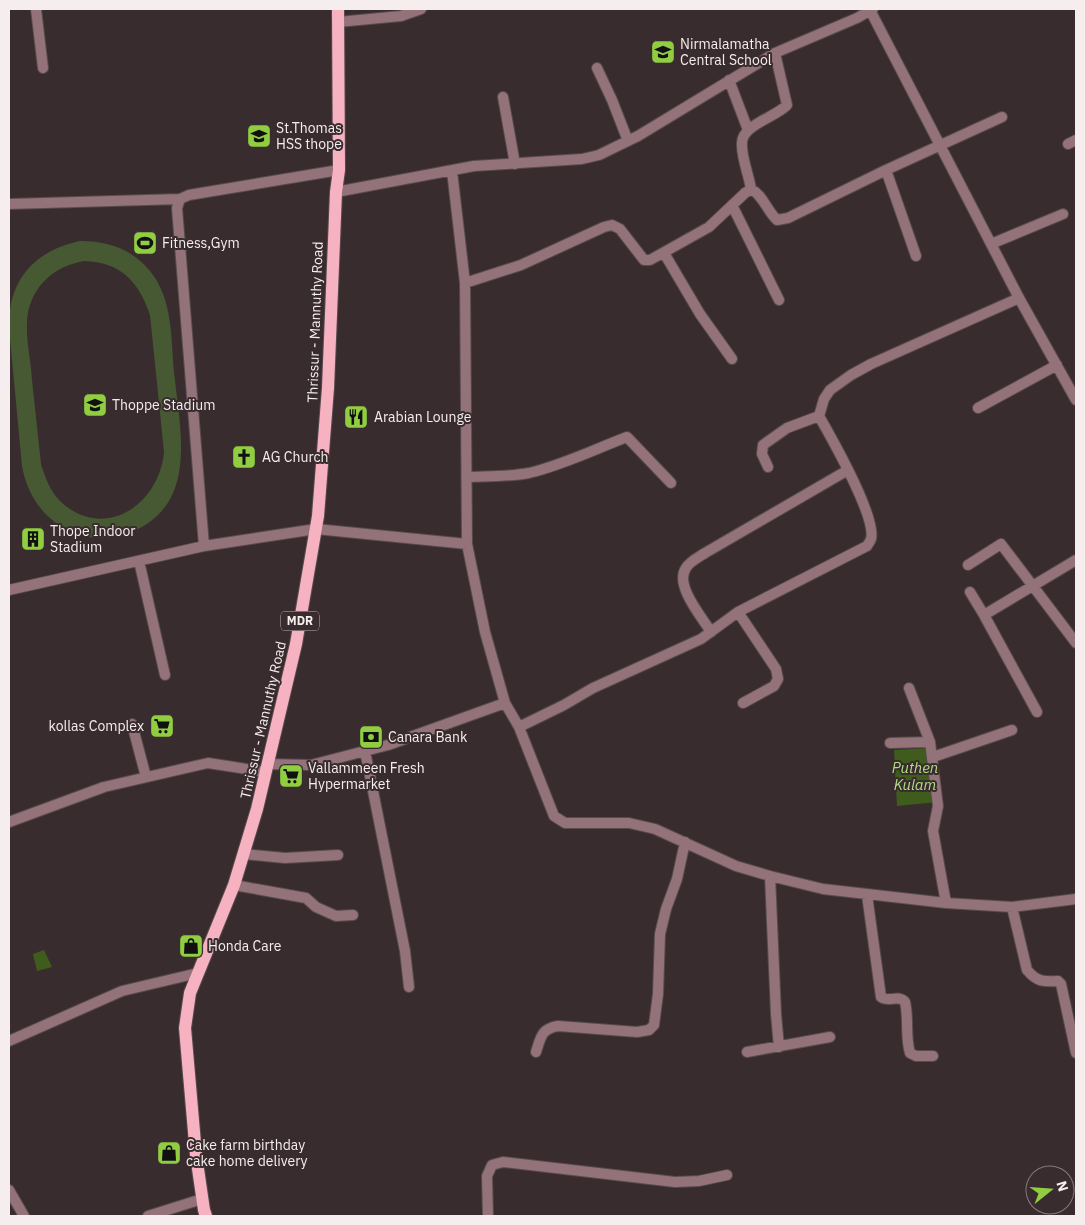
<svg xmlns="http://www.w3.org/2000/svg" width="1085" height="1225" font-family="'IBM Plex Sans',sans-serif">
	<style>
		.green { fill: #465932; fill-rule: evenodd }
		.water { fill: #3f5c1c }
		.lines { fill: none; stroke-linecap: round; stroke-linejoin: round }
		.street-casing { stroke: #574b4e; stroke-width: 12 }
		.primary-casing { stroke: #574b4e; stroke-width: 14 }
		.street { stroke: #937279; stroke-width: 10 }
		.primary { stroke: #f7b2c2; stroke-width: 12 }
		.labels { text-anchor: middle; stroke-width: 4; stroke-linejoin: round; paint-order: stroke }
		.shield { fill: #392c2f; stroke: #bdb3b5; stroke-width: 1 }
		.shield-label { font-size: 12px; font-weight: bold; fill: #f6edef }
		.poi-label { font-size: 14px; fill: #f6edef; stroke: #392c2f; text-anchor: start }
		.street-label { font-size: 14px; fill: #f6edef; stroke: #392c2f }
		.water-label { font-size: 15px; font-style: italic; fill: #b0dc82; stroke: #392c2f }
	</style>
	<rect width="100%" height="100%" fill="#392c2f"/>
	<path class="green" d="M80 241C108 241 132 249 150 271 173 299 171 339 174 372 180 430 199 505 131 532 112 540 90 540 72 532 44 520 27 495 22 466L9 328C8 280 34 251 80 241ZM84 261C121 262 139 282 150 315L164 452C159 506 103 542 60 501 50 491 45 477 41 464 38 436 35 408 32 380 31 361 26 341 27 323 28 289 53 266 84 261Z"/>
	<path class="water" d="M931 748 937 802 897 806 894 750Z
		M44 950 52 967 37 971 33 954Z"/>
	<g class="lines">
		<defs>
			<path id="street" d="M36 9 43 68
				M870 10 1019 298 1076 400
				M338 22 401 16 421 9
				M597 68 612 100 628 141
				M729 80 748 130
				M503 97 515 164
				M1068 144 1076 140
				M886 170 916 256
				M452 171 465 283 467 544 485 632 505 703 519 727 554 816 565 823H629L655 829 736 866 770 876 823 889 946 903 1012 907 1076 899
				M751 189C749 175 741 157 742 143 742 125 776 117 787 105L775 53
				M336 192 474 166 582 159 599 155 638 136 775 53 857 18 873 9
				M9 204 180 199
				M732 205 779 300
				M991 244 1063 214
				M664 253 700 314 732 359
				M465 283 521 265 604 227 612 225 620 229 644 260H650L709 227 745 193 751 189C763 195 767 211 777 220L788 218 886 170 1002 117
				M978 408 1057 365
				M768 467 762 454 763 445 787 428 819 416
				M467 477C487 476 509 477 529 473 563 465 595 449 627 437L671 483
				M204 546 177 208 180 199 189 195 339 170
				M139 561 165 675
				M968 565 1001 544 1076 643
				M9 590 204 546 316 529 467 544
				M970 592 984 615 1076 560
				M738 612 776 669 778 679 774 686 743 703
				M984 615 1037 712
				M711 632C702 617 674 585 686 568 689 562 699 557 705 553L848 470
				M909 688 930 742 938 806 933 831 946 903
				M132 724 146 777
				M519 727 564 705 593 688 701 639 738 612 867 546C868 544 870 542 871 539 877 518 831 437 819 416L824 399 830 390 851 375 871 364 1019 298
				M890 743 930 742
				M365 751 405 951 409 987
				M933 757 1012 730
				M268 764 311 765 388 745 505 703
				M9 822 104 787 208 763 266 772
				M243 854 285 858 338 855
				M770 876 776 1014 779 1047
				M234 885 306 898 316 907 336 916 353 915
				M867 895 881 997C888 1003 899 994 905 1002 909 1019 905 1037 910 1053L916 1056H933
				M1012 907 1027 970C1037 982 1044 982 1058 981L1061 984 1076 1053
				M9 1041 122 991 198 973
				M536 1052C541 1037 541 1029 558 1026L637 1032 649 1030 654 1025 658 994 660 934 666 909 677 879 685 842
				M747 1052 830 1037
				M9 1190 24 1216
				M148 1216 202 1199
				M488 1216 487 1176 492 1165 503 1162 675 1182 699 1181 727 1175"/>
			<path id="primary" d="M206 1216 204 1210 196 1155 185 1028 190 993 234 885 257 809 296 644 318 516 328 388 336 192 339 170 338 9"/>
		</defs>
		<use href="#street" class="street-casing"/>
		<use href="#primary" class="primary-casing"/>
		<use href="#street" class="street"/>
		<use href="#primary" class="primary"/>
	</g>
	<defs>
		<symbol id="school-square" viewBox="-11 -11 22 22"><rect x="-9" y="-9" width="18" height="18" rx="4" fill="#90cd41" stroke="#392c2f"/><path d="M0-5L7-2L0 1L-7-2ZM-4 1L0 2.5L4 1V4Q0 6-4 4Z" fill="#111"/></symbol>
		<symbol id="stadium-square" viewBox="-11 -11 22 22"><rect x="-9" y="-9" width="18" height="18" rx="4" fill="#90cd41" stroke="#392c2f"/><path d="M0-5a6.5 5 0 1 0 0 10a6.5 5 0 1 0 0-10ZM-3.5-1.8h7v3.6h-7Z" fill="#111"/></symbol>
		<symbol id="restaurant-square" viewBox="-11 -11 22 22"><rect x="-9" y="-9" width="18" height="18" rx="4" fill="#90cd41" stroke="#392c2f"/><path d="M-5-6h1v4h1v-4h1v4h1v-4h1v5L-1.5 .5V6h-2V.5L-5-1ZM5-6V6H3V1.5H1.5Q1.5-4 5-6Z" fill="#111"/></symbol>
		<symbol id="church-square" viewBox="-11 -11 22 22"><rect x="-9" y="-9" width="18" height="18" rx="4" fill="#90cd41" stroke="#392c2f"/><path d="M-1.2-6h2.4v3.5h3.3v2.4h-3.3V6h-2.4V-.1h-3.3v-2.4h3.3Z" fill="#111"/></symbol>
		<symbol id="building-square" viewBox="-11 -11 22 22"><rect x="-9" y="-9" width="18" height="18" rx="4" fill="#90cd41" stroke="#392c2f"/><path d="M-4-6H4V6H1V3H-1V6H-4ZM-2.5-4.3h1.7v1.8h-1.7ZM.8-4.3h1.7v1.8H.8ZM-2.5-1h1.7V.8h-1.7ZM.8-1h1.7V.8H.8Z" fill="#111"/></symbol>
		<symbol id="supermarket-square" viewBox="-11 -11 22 22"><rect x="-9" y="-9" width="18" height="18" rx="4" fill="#90cd41" stroke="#392c2f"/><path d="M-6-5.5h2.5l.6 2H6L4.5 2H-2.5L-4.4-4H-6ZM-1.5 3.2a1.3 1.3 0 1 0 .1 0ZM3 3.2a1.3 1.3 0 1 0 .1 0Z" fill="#111"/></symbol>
		<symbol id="bank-square" viewBox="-11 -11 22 22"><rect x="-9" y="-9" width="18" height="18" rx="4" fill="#90cd41" stroke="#392c2f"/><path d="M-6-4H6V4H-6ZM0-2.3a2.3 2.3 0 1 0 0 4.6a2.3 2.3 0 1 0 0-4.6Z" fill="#111"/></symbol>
		<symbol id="shop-square" viewBox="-11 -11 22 22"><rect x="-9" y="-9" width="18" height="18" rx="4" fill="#90cd41" stroke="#392c2f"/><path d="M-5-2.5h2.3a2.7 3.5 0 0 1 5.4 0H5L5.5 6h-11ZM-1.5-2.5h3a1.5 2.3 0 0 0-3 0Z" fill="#111"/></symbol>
	</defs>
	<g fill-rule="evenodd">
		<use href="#school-square" x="649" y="38" width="28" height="28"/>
		<use href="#school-square" x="245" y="122" width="28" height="28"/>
		<use href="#stadium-square" x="131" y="229" width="28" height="28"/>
		<use href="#school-square" x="81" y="391" width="28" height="28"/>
		<use href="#restaurant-square" x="342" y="403" width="28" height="28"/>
		<use href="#church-square" x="230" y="443" width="28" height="28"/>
		<use href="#building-square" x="19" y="525" width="28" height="28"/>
		<use href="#supermarket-square" x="148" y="712" width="28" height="28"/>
		<use href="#bank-square" x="357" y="723" width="28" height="28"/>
		<use href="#supermarket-square" x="277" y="762" width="28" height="28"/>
		<use href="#shop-square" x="177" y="932" width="28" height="28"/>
		<use href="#shop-square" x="155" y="1139" width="28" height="28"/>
	</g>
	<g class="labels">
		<rect class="shield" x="281" y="611.5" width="38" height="19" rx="4"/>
		<g class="shield-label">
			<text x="300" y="625">MDR</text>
		</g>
		<g class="poi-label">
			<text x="680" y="49">Nirmalamatha<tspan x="680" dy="16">Central School</tspan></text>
			<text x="276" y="133">St.Thomas<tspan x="276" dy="16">HSS thope</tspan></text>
			<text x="162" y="248">Fitness,Gym</text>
			<text x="112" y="410">Thoppe Stadium</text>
			<text x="374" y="422">Arabian Lounge</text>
			<text x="262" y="462">AG Church</text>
			<text x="50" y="536">Thope Indoor<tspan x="50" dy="16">Stadium</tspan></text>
			<text x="144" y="731" text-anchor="end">kollas Complex</text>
			<text x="388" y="742">Canara Bank</text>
			<text x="308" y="773">Vallammeen Fresh<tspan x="308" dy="16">Hypermarket</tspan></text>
			<text x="208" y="951">Honda Care</text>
			<text x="186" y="1150">Cake farm birthday<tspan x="186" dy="16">cake home delivery</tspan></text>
		</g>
		<g class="street-label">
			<text transform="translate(315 322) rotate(-88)" y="5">Thrissur - Mannuthy Road</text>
			<text transform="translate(263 720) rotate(-77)" y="5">Thrissur - Mannuthy Road</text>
		</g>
		<g class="water-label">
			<text x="915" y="773">Puthen<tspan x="915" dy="17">Kulam</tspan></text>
		</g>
	</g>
	<rect width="1085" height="1225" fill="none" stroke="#f6edef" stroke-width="20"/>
	<g transform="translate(1050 1190) rotate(73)"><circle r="24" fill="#392c2f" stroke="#85797c"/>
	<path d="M0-4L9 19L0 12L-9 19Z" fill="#90cd41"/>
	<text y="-8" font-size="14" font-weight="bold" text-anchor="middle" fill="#f6edef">N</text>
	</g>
</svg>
